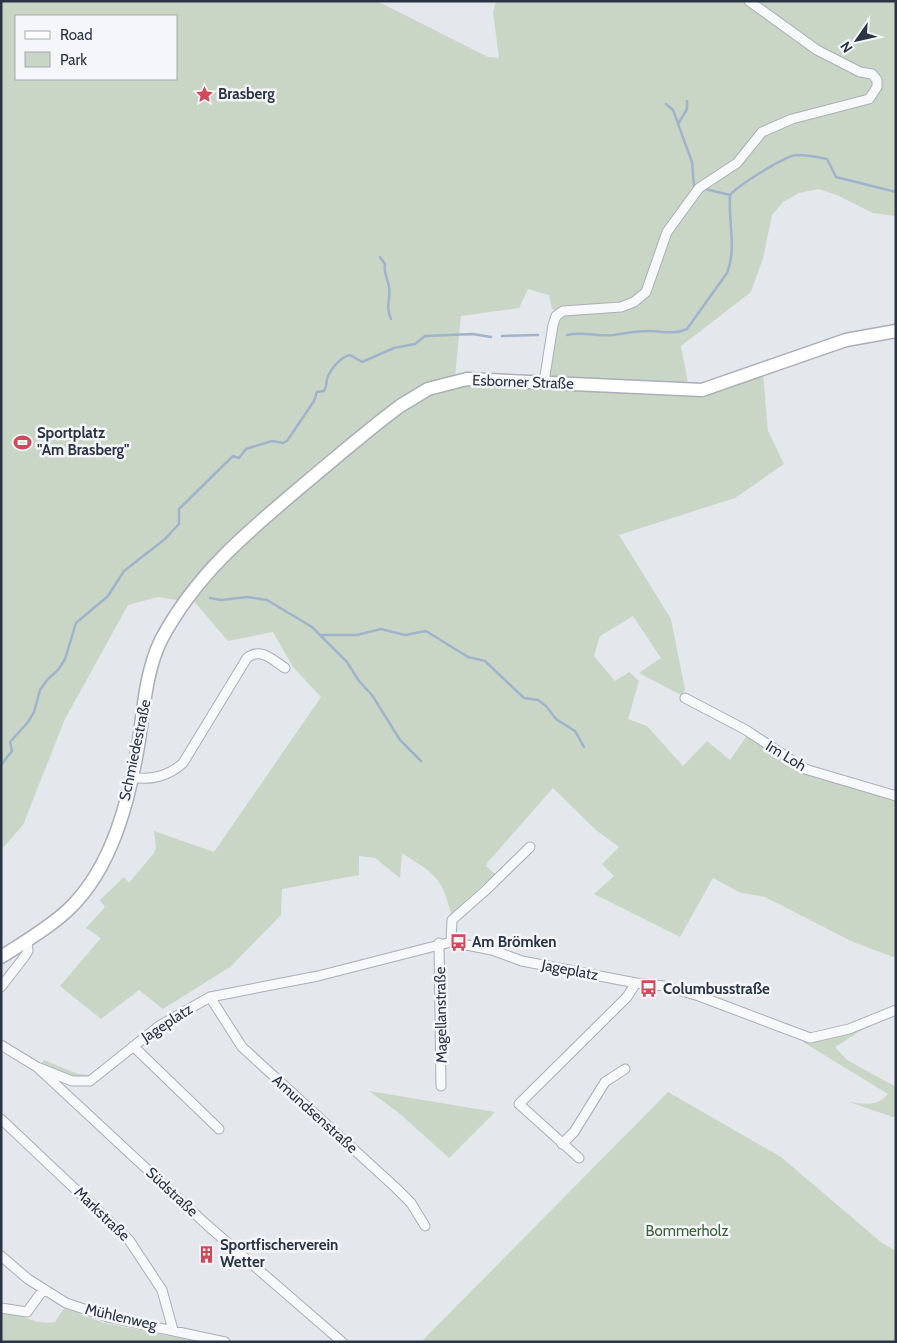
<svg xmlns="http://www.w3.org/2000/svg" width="897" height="1343" font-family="Cabin,sans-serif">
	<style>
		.green { fill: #c9d6c5; fill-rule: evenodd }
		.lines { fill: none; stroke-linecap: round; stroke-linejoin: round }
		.stream { stroke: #9fb4cc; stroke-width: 2.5 }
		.street-casing { stroke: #a9aeb7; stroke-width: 11 }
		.secondary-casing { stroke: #a9aeb7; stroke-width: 15 }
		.street { stroke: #f7f8fa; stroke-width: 9 }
		.secondary { stroke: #fff; stroke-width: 12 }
		.labels { text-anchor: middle; stroke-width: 5; stroke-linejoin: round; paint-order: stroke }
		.poi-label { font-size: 15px; font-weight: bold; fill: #2b3445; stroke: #f4f6f9; text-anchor: start }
		.street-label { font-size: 15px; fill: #2b3445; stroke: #f4f6f9 }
		.park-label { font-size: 15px; fill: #3f6138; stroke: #f4f6f9 }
	</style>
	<rect width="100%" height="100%" fill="#e4e7ec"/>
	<path class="green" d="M1 1H377L488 57 499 58 493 12 496 1H896V216L873 213 837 195 818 189 799 193 783 202 772 215 763 258 751 292 681 346 689 388 547 379 552 335 565 313 552 309 549 295 528 289 519 308 461 316 455 377 381 416 182 601 158 597 128 605 65 719 23 825 1 850ZM16 16H176V79H16Z
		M763 373 768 431 784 464 735 498 619 535 671 619 685 690 681 695 639 673 661 658 633 616 600 636 594 656 615 681 629 672 639 681 628 719 647 726 683 766 707 741 730 760 748 734 777 755 896 798V958L853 942 765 897 741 893 713 878 680 937 594 894 614 876 602 864 619 847 596 830 553 788 488 862 486 866 495 874 451 914C442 876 434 874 402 853L400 878 375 858 359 856V875L282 889 281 915 230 967 163 1009 139 990 101 1019 60 986 101 938 86 928 105 907 100 900 124 877 129 883 154 853 156 848 154 831 214 852 321 697 293 667 273 632 228 641 192 599 237 545 412 403 430 394 480 382 691 394Z
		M896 1015 862 1030 835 1047 847 1060 896 1087V1118L849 1102C865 1104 877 1107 888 1094L803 1042 825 1039Z
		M44 1060 78 1074 91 1075 90 1077H74L41 1064Z
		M369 1091 495 1112 449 1158 399 1113Z
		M668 1092 781 1157 882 1243 896 1251V1342H421Z
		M64 1308 104 1323 200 1342H1V1311C22 1313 34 1326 55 1322Z"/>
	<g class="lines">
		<path class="stream" d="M687 101V109L678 124 692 162 694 186
			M666 104 673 110 678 123
			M705 189 730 195
			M380 257 385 264C383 273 388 279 389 287 391 301 385 305 391 319
			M567 335C582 331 598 337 614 335 625 333 637 331 649 331 662 331 674 335 687 329L727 273C737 248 728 222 730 195 739 185 783 157 796 155 804 155 818 157 827 159L836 177 896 192
			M502 336 538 335
			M210 598 221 600 247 597 267 600 312 627 347 662 359 681 372 695 400 740 421 761
			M321 635H357L381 629 405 635 426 631 468 657 485 661 524 698 538 700 546 706 556 719 575 731 584 747
			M1 765 12 751 10 742 28 722 34 712 40 690 47 680 58 670 65 659 76 623 108 596 124 571 165 539 179 524V509L233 456 239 458 246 449 272 441 283 443 287 441 314 401 317 392 324 391C327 387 326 384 327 379 330 370 340 357 350 355L362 362 394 348 415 344 425 336 473 334 491 337"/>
		<defs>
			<path id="street" d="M544 382 553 325 556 316 563 311 621 307 634 302 646 292 667 232 699 188 737 163 762 132 792 119 869 99 877 87V80L872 74 860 72 817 50 749 1
				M685 698 746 730 805 769 896 796
				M132 777C150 781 169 776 183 763L247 658C261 647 273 660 285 668
				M451 942 452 920 486 890 530 847
				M439 943 441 1086
				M1 987 25 956 28 951 27 940
				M210 997 242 1047 396 1188 411 1203 425 1226
				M1 1045 37 1067 207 1225 342 1342
				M133 1046 219 1129
				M37 1067 72 1081H90L159 1026 210 997 318 976 451 942 492 950 522 961 636 983 664 986 699 996 810 1038 849 1029 896 1010
				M1 1119 129 1240 162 1290 173 1330
				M562 1144 574 1132 605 1082 625 1069
				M579 1158 519 1104 627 997 636 983
				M1 1256 28 1279 66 1303 108 1317 225 1342
				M1 1308 27 1312 43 1290"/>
			<path id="secondary" d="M1 957C24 942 49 928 69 909 113 867 130 797 139 740 144 706 146 671 161 640 197 572 251 529 309 480 339 455 369 429 400 406L428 389 467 379 702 390 846 340 896 331"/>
		</defs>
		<use href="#street" class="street-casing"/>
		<use href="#secondary" class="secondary-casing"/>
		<use href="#street" class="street"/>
		<use href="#secondary" class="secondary"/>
	</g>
	<defs>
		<symbol id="sight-bare" viewBox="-9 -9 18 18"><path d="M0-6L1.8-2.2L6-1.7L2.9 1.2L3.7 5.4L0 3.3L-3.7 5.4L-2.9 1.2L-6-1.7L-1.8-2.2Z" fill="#d1495b" stroke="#f4f6f9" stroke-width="2.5" paint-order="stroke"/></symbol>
		<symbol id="stadium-bare" viewBox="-9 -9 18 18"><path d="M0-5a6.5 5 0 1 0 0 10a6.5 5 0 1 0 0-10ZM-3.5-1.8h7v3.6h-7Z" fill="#d1495b" stroke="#f4f6f9" stroke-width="2.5" paint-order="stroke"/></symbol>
		<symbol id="bus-bare" viewBox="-9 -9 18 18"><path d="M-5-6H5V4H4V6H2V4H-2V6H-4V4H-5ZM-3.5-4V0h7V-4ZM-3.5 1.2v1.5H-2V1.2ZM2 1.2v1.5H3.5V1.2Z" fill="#d1495b" stroke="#f4f6f9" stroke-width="2.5" paint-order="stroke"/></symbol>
		<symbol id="building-bare" viewBox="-9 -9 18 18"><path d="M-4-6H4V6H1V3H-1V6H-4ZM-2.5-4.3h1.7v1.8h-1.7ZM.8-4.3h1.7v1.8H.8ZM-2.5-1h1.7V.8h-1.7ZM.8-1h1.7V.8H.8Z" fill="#d1495b" stroke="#f4f6f9" stroke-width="2.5" paint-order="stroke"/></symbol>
	</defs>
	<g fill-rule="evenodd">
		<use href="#sight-bare" x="192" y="82" width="25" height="25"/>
		<use href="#stadium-bare" x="10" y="430" width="25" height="25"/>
		<use href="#bus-bare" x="446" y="930" width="25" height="25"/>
		<use href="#bus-bare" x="636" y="976" width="25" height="25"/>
		<use href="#building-bare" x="194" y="1242" width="25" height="25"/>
	</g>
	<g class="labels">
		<g class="poi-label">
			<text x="218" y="99">Brasberg</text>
			<text x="37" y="438">Sportplatz<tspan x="37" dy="17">"Am Brasberg"</tspan></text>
			<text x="472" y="947">Am Brömken</text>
			<text x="663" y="994">Columbusstraße</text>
			<text x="220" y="1250">Sportfischerverein<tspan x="220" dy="17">Wetter</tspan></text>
		</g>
		<g class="street-label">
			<text transform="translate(523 382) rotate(2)" y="5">Esborner Straße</text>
			<text transform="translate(135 750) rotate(-78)" y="5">Schmiedestraße</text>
			<text transform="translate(786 756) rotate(31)" y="5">Im Loh</text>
			<text transform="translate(570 970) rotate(11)" y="5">Jageplatz</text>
			<text transform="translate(441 1015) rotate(-91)" y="5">Magellanstraße</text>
			<text transform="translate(167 1023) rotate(-33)" y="5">Jageplatz</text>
			<text transform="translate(315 1114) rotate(42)" y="5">Amundsenstraße</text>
			<text transform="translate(172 1192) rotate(43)" y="5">Südstraße</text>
			<text transform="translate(102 1214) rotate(44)" y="5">Markstraße</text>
			<text transform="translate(121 1317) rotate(13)" y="5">Mühlenweg</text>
		</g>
		<g class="park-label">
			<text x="687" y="1236">Bommerholz</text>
		</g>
	</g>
	<rect width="897" height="1343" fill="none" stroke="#2b3445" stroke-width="5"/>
	<rect x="15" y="15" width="162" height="65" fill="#f4f6f9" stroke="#a4a8b1"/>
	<rect x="25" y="31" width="25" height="8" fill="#ffffff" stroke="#a4a8b1"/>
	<text x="60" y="40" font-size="15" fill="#2b3445">Road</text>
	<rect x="25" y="52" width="25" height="15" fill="#c9d6c5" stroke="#a4a8b1"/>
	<text x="60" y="65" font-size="15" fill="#2b3445">Park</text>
	<g transform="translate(857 40) rotate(236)" stroke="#f4f6f9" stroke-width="4" paint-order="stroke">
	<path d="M0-4L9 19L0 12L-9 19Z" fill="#2b3445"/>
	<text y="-8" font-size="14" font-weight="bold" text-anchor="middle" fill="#2b3445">N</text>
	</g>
</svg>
